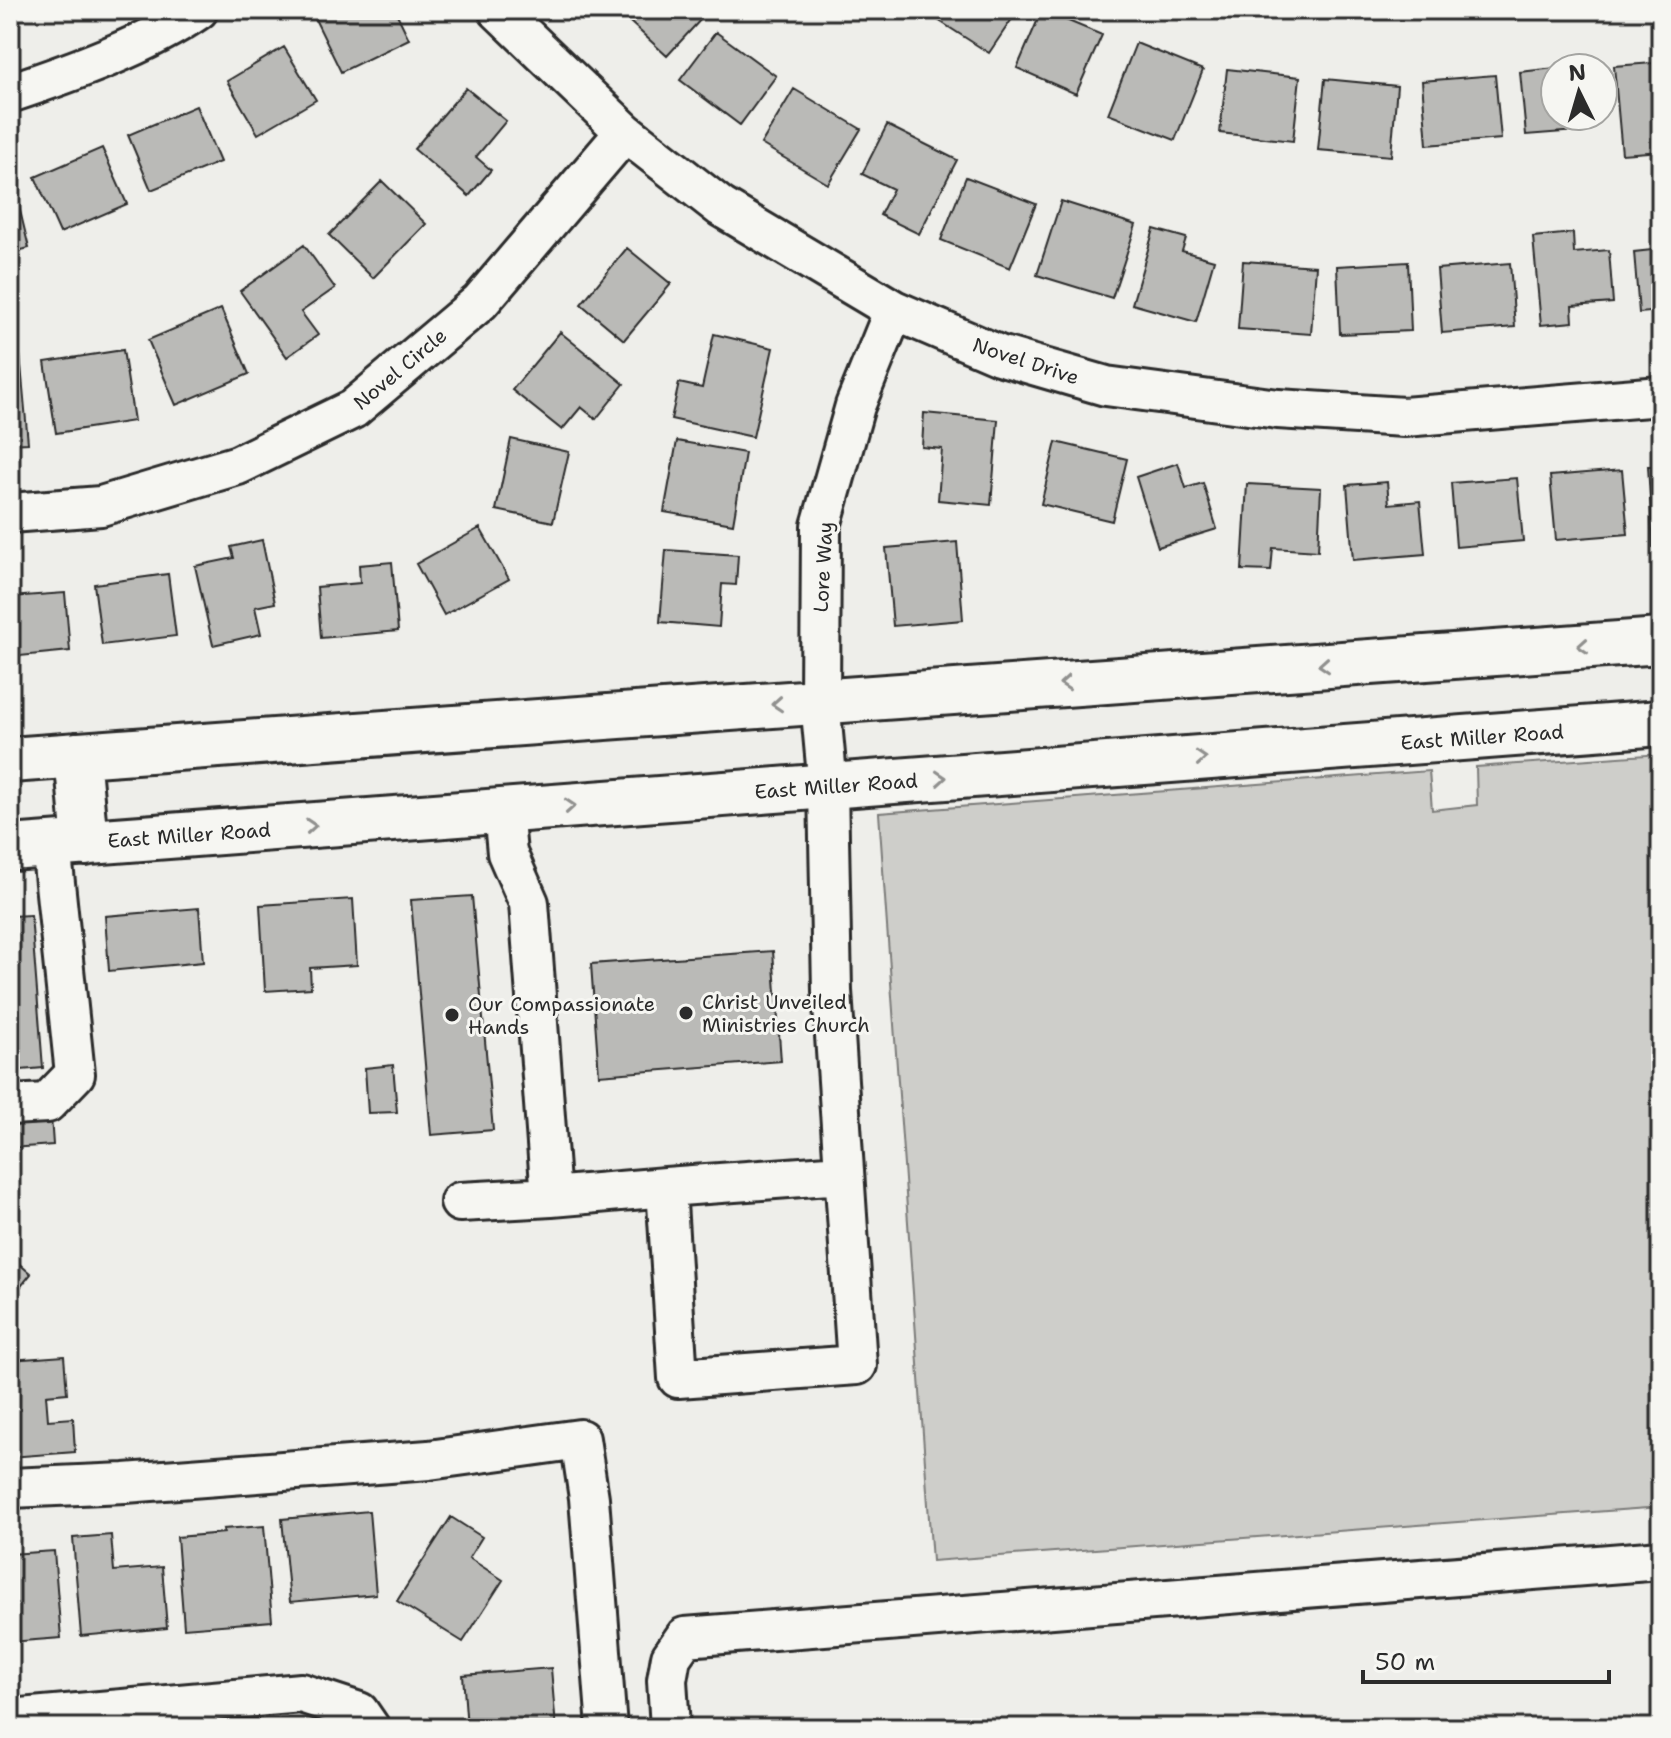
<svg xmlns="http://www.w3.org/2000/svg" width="1671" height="1738" font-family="'Shantell Sans',sans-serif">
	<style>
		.green { fill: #cececa; stroke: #7c7c7a; stroke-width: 2 }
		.building { fill: #babab7; stroke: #2b2b2b; stroke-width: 2 }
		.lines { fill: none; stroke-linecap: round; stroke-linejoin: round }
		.minor-casing { stroke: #2b2b2b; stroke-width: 44 }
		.major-casing { stroke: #2b2b2b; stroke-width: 50 }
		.minor { stroke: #f6f6f2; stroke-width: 38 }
		.major { stroke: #f6f6f2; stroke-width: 44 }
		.oneway { stroke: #90908e }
		.poi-dot { fill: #2b2b2b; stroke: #f6f6f2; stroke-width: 3 }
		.labels { text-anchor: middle; stroke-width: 6; stroke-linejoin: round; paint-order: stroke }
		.street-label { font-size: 20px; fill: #2b2b2b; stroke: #f6f6f2 }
		.poi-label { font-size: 20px; fill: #2b2b2b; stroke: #f6f6f2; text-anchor: start }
	</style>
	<rect width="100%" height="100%" fill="#eeeeea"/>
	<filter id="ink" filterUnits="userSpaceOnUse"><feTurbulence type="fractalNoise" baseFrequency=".0125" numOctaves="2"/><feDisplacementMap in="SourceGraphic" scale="16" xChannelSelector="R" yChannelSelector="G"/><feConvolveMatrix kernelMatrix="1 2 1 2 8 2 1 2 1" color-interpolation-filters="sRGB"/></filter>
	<g filter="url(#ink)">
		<path class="green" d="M1661 754V1507L932 1561 879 813 1429 771 1432 810 1477 805 1476 767Z"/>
		<path class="building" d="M334 10H395L409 39 341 72 315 19Z
			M617 10H696L703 17 667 56Z
			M929 10H1018L989 53 927 13Z
			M1042 10 1102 35 1076 94 1017 68Z
			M716 32 776 76 740 125 680 80Z
			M1136 43 1203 70 1175 140 1108 114Z
			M284 47 316 100 258 134 227 81Z
			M1653 63 1655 81 1661 80V151L1622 154 1614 66Z
			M1555 68V116H1588L1589 130 1526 135 1520 72Z
			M1227 69 1300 77 1293 141 1220 133Z
			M1495 75 1501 139 1427 145 1422 81Z
			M1325 79 1397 86 1391 156 1318 150Z
			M466 88 506 121 476 157 491 170 469 196 414 149Z
			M794 89 861 129 828 184 761 144Z
			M196 106 220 162 151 190 128 135Z
			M887 125 957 160 919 234 880 215 893 189 862 174Z
			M102 148 127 204 60 233 35 177Z
			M966 177 1036 204 1010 268 941 240Z
			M382 181 426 224 373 278 329 235Z
			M16 194 29 248 10 253V196Z
			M1061 201 1136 225 1112 298 1037 275Z
			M1154 229 1186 238 1182 251 1214 260 1196 322 1132 304Z
			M1573 233 1574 253 1609 250 1613 303 1572 306 1573 322 1541 325 1533 237Z
			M304 245 335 288 301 312 318 335 287 357 240 291Z
			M627 248 671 284 624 340 581 304Z
			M1661 249V311L1639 313 1634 252Z
			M1243 261 1316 266 1311 334 1238 329Z
			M1408 262 1411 331 1340 334 1337 266Z
			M1510 263 1515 327 1442 333 1437 269Z
			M221 309 249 374 176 405 148 340Z
			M560 332 624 384 596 419 581 407 562 430 512 390Z
			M714 334 773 348 753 437 671 419 679 383 702 388Z
			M123 350 134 421 56 433 45 362Z
			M20 354 28 443 10 444V355Z
			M924 413 998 420 991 505 938 500 942 449 922 447Z
			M511 439 569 452 553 522 496 510Z
			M677 441 745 453 733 524 664 512Z
			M1056 442 1127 459 1112 521 1041 504Z
			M1178 463 1186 488 1203 483 1217 529 1158 547 1136 477Z
			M1648 466H1661V547H1653Z
			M1622 470 1628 534 1556 540 1550 476Z
			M1517 478 1523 541 1456 547 1451 483Z
			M1387 482 1389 504 1420 501 1425 554 1353 560 1347 485Z
			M1247 484 1321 488 1318 551 1273 548 1271 571 1242 570Z
			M480 528 509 579 444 615 416 564Z
			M262 540 275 603 255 607 261 634 213 645 195 566 234 558 231 547Z
			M957 542 963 620 893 626 886 548Z
			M666 550 738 555 736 585 722 584 719 627 660 622Z
			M392 562 398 631 321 638 317 587 360 583 359 565Z
			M168 574 176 636 102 645 94 584Z
			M65 593 70 651 10 657V597Z
			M472 896 493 1130 431 1135 411 900Z
			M353 899 357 965 310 968 311 988 265 991 260 905Z
			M199 908 203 962 109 971 105 916Z
			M31 915 43 1068 10 1071V916Z
			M773 951 781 1061 599 1075 591 964Z
			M393 1065 397 1112 368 1113 365 1068Z
			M51 1116 53 1145 10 1148V1120Z
			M10 1256 31 1274 10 1300Z
			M64 1356 67 1393 46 1395 48 1420 73 1418 75 1452 10 1457V1360Z
			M369 1511 376 1594 290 1602 282 1519Z
			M451 1517 482 1537 469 1558 503 1580 463 1642 397 1601Z
			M264 1526 272 1621 184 1628 177 1537 224 1533 223 1529Z
			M111 1535 114 1571 162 1567 167 1628 81 1636 73 1538Z
			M54 1551 61 1638 10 1642V1554Z
			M551 1668 556 1728H467L463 1675Z"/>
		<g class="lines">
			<defs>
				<path id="minor" d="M498 10 625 132 721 207 894 310 999 355 1106 386 1278 409 1404 417 1661 396
					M10 93C70 73 146 46 198 10
					M10 513 101 506 238 465 353 409 480 302 625 132
					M503 811 507 853 529 903 551 1197 666 1187 678 1378 857 1365 832 991 828 787 820 701 821 526 855 406 894 310
					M10 1105 47 1103 75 1074 51 845
					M666 1187 842 1174
					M460 1202 551 1197
					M10 1488 125 1483 429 1460 580 1439 589 1498 607 1728
					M10 1719 301 1693 359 1712 370 1728
					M670 1728 667 1680 671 1657 685 1637 1661 1560"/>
				<path id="major" d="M77 755 85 843
					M10 760 1661 641
					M10 848 1661 723"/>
			</defs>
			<use href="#minor" class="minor-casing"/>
			<use href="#major" class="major-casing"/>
			<use href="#minor" class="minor"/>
			<use href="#major" class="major"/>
		</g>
		<defs><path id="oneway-chevron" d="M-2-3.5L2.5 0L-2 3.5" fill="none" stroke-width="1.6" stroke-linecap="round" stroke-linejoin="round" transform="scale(2)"/></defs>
		<g class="oneway">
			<use href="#oneway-chevron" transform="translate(1583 646) rotate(176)"/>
			<use href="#oneway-chevron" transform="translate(1324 665) rotate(176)"/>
			<use href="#oneway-chevron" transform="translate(1065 683) rotate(176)"/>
			<use href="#oneway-chevron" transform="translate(777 704) rotate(176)"/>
			<use href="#oneway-chevron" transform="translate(1201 758) rotate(-4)"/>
			<use href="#oneway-chevron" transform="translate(941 778) rotate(-4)"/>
			<use href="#oneway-chevron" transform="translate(570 806) rotate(-4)"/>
			<use href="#oneway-chevron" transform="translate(311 826) rotate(-4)"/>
		</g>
	</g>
	<g class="poi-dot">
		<circle cx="686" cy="1013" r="8"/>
		<circle cx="452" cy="1015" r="8"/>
	</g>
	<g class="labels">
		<g class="street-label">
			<text transform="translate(1026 361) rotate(18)" y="7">Novel Drive</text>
			<text transform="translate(400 369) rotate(-40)" y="7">Novel Circle</text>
			<text transform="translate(823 567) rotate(-87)" y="7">Lore Way</text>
			<text transform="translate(1482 737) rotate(-4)" y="7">East Miller Road</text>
			<text transform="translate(836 786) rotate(-4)" y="7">East Miller Road</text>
			<text transform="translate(189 835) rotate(-4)" y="7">East Miller Road</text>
		</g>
		<g class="poi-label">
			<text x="702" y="1009">Christ Unveiled<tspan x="702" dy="23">Ministries Church</tspan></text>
			<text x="468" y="1011">Our Compassionate<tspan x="468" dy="23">Hands</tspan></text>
		</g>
	</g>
	<rect width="1671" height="1738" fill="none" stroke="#f6f6f2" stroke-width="40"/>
	<rect x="20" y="20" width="1631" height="1698" fill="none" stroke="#2b2b2b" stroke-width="3" filter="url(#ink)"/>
	<g transform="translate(1579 92) rotate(355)"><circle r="38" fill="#f6f6f2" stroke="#a5a5a2" stroke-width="2"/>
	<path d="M0-6L14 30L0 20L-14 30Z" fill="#2b2b2b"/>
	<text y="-12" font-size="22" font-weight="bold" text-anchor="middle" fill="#2b2b2b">N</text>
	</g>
	<path d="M1363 1670v12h246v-12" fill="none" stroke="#2b2b2b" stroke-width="4"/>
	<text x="1375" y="1670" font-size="24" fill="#2b2b2b" stroke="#f6f6f2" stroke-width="6" paint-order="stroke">50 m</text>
</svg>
